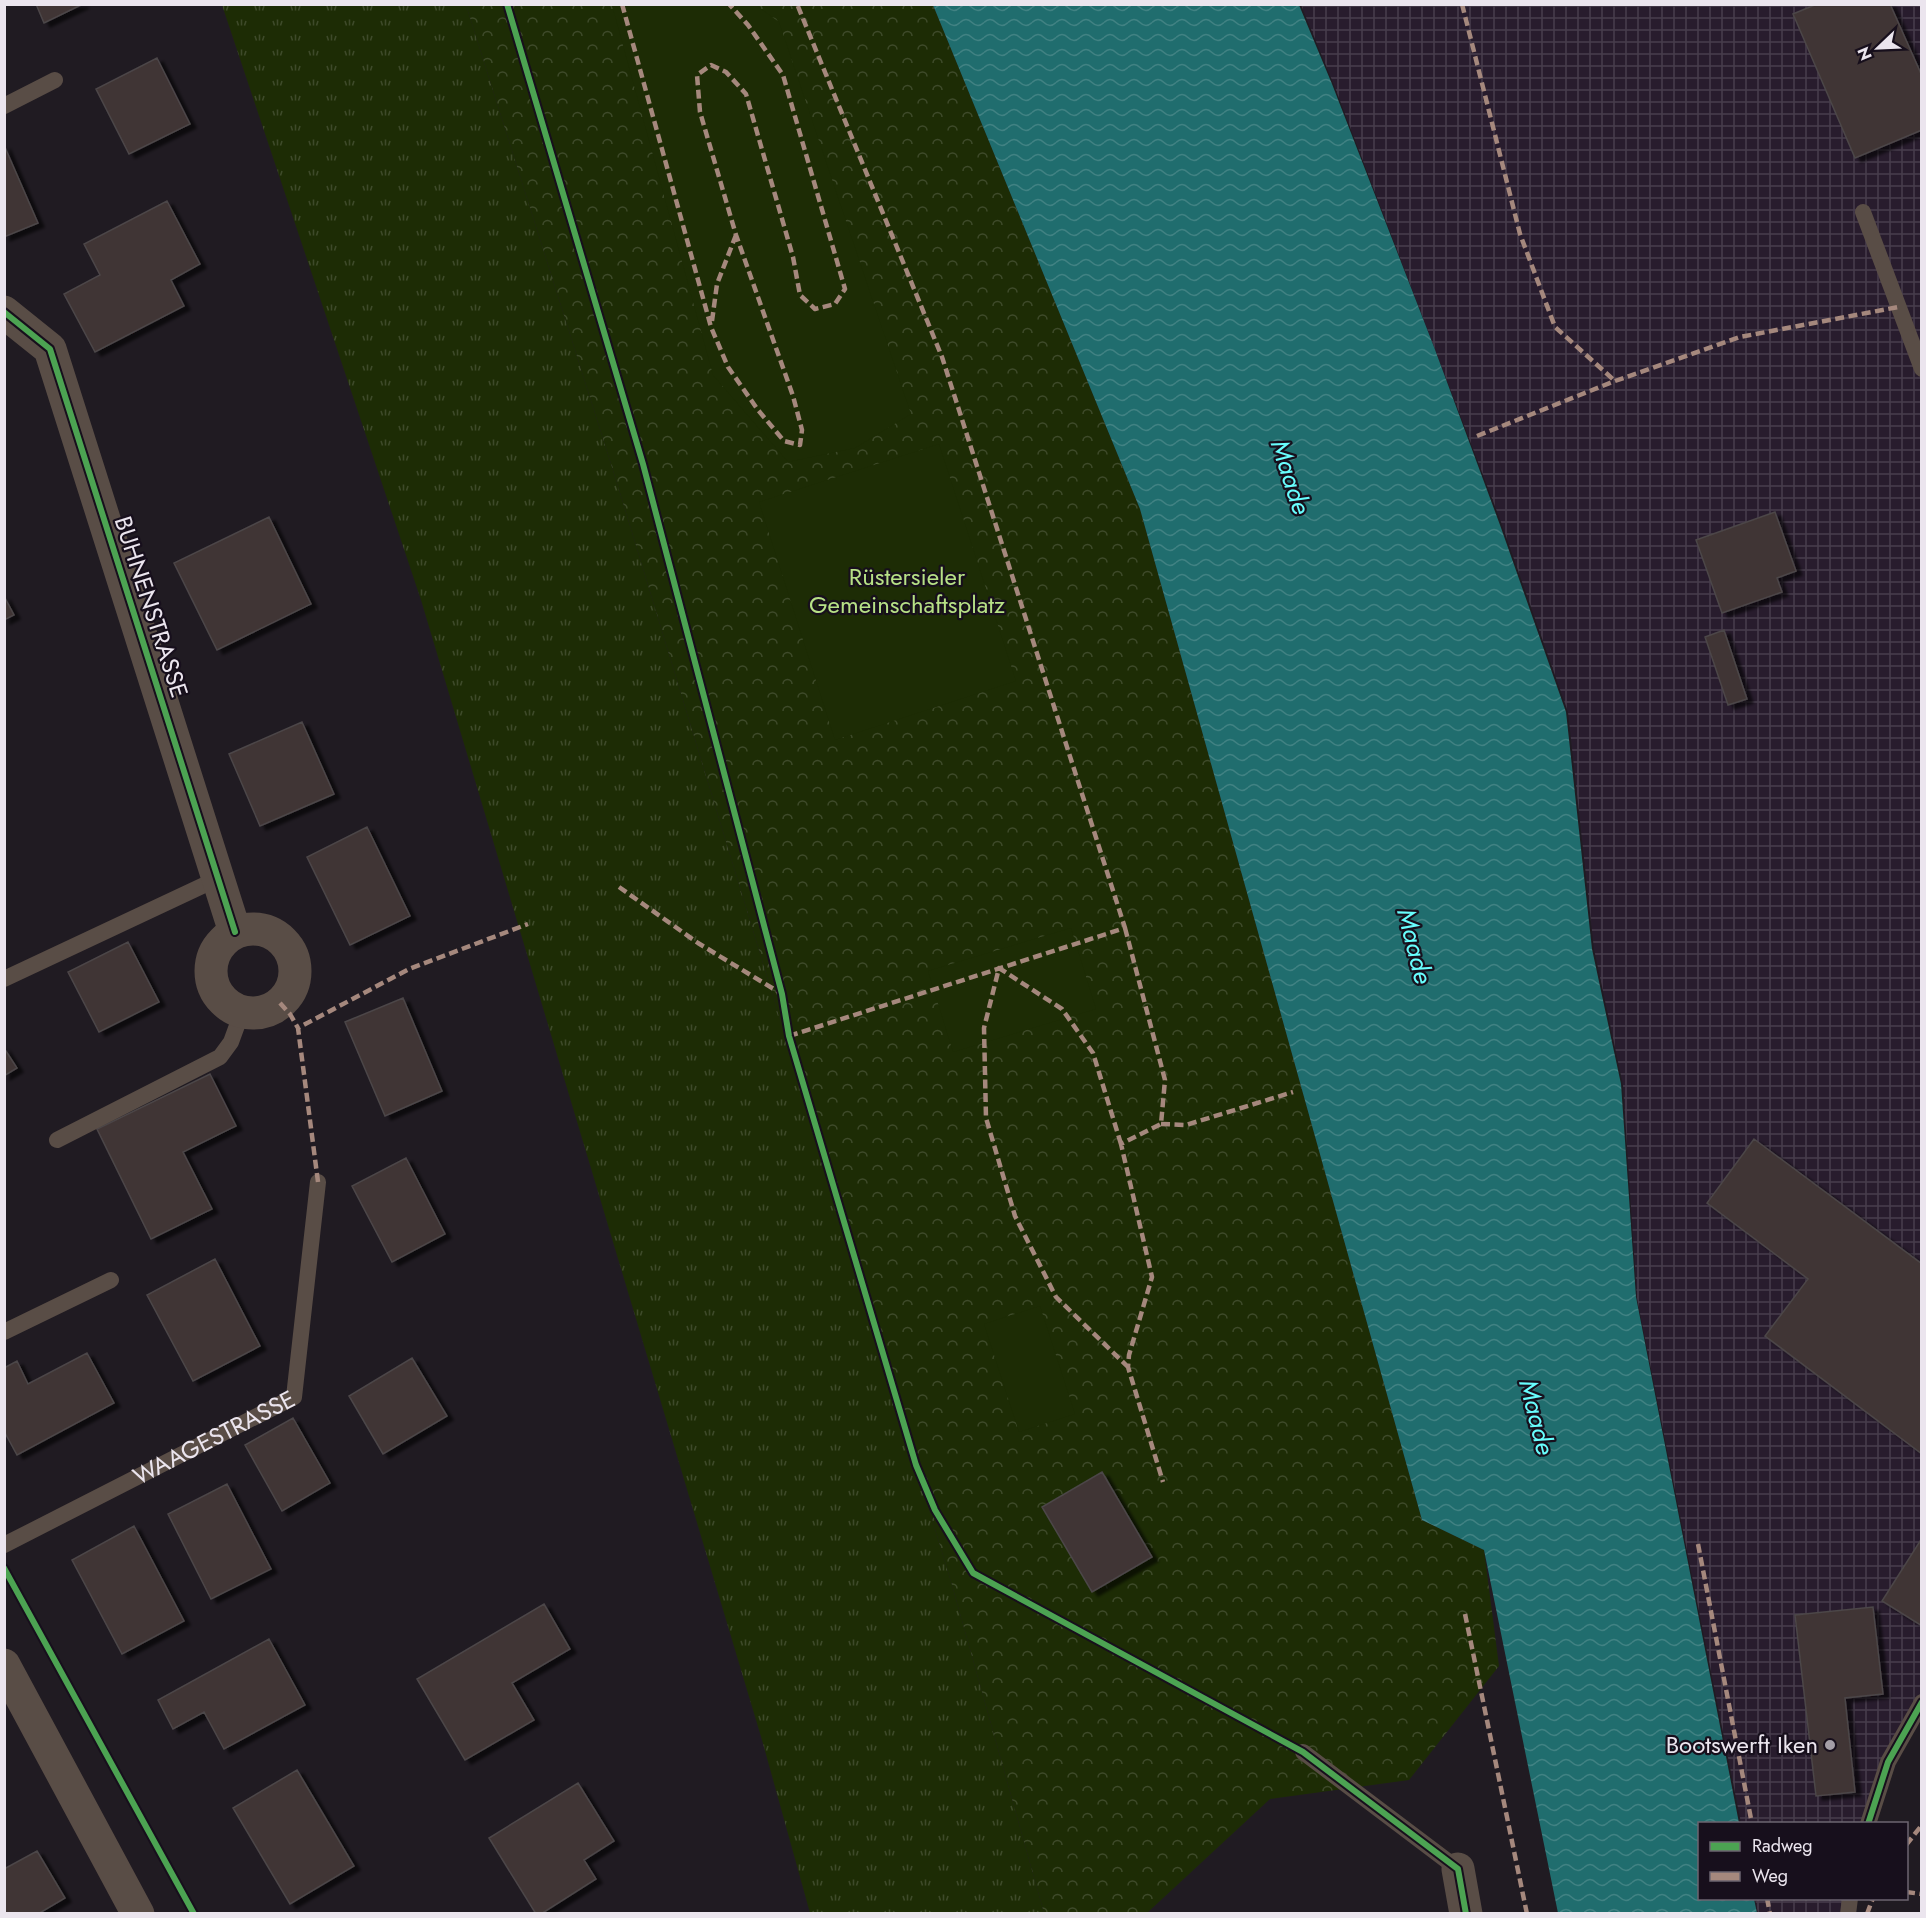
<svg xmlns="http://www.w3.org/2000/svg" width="1926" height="1918" font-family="Jost,sans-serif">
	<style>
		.industrial { fill: url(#industrial-grid) }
		.grass { fill: url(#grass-tufts) }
		.park { fill: url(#park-crowns) }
		.garden { fill: #1d2c05 }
		.water { fill: url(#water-waves) }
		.building { fill: #413635; stroke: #4c4648; stroke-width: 1.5; filter: url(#shadow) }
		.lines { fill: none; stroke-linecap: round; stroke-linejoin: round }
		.lane { stroke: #594d46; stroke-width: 16 }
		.street { stroke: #594d46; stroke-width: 33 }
		.quiet { stroke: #a5887d; stroke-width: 4.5; stroke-dasharray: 9 4.5; stroke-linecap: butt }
		.cycleway-casing { stroke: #170f1c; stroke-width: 10 }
		.cycleway { stroke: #4ca352; stroke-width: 6 }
		.poi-dot { fill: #a49ea7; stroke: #170f1c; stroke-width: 2 }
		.labels { text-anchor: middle; stroke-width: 4.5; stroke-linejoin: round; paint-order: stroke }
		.park-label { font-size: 24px; fill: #b7e186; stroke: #170f1c }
		.street-label { font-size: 24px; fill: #ebe5ee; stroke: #170f1c }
		.poi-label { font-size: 24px; fill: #ebe5ee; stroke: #170f1c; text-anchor: end }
		.water-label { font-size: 26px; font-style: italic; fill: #68fefe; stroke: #170f1c }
	</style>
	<defs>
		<pattern id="industrial-grid" width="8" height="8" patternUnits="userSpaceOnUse" patternTransform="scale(1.5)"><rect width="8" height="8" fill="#281c2d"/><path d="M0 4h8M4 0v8" fill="none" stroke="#473d4c"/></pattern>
		<pattern id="grass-tufts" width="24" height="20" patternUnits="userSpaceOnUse" patternTransform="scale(1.5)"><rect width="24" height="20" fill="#1d2c05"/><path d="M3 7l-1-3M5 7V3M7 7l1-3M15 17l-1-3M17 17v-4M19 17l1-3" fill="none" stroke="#3e4a2a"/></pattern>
		<pattern id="park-crowns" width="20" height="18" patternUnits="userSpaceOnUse" patternTransform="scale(1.5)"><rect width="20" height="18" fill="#1d2c05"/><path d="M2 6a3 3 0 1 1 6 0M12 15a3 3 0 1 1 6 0" fill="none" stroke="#3e4a2a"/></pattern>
		<pattern id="water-waves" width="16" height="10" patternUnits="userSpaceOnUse" patternTransform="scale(1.5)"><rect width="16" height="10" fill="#206d6e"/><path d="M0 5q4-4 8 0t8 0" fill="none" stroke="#418283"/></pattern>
		<filter id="shadow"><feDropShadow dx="6" dy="4" stdDeviation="1.5" flood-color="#0009"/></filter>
	</defs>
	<rect width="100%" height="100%" fill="#201b22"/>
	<path class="industrial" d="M1301 5H1921L1922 1695 1865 1823H1741L1637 1298 1623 1085 1594 949 1568 712 1501 522 1334 85Z
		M1755 1899H1847L1845 1914 1758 1913Z"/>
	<path class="grass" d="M222 5H466L617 483 952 1585 1044 1913H810L762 1740 421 600Z"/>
	<path class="park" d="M466 5H933L1140 509 1422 1520 1484 1550 1499 1666 1409 1780 1270 1799 1147 1913H1044L952 1585 617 483Z"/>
	<path class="garden" d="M612 5H756L779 22 911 414 855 448 788 462 713 375Z
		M939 444 1016 681 835 740 759 502Z
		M1071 928 1096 1009 953 1052 928 971Z
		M1040 1306 1075 1414 1019 1432 984 1324Z"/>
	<path class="water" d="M933 5H1299L1332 84 1434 347 1500 525 1566 712 1592 949 1621 1084 1636 1297 1739 1823 1700 1824V1898L1754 1899 1757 1913H1558L1484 1550 1422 1520 1140 509Z"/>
	<path class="building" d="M36 4H83L44 23Z
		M1817 4H1890L1922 76V130L1855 158 1793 14Z
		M157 58 190 124 129 154 96 89Z
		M4 145 38 223 4 237Z
		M167 201 200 264 171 280 184 306 95 352 64 294 100 275 84 244Z
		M1775 512 1796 571 1777 578 1782 592 1722 613 1696 540Z
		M269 517 311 604 217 650 174 563Z
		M4 596 14 615 4 620Z
		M1724 630 1747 699 1728 705 1705 637Z
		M302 722 334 794 260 826 229 754Z
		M367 827 410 916 350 945 307 857Z
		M128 942 159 1002 99 1032 68 972Z
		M403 998 442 1091 385 1116 345 1022Z
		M4 1048 17 1068 4 1076Z
		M210 1074 236 1126 183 1152 212 1209 151 1239 97 1129Z
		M1754 1139 1922 1264V1454L1765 1336 1808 1279 1707 1203Z
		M406 1158 445 1234 392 1262 352 1186Z
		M215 1259 260 1346 193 1381 147 1295Z
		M87 1353 114 1403 17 1455 4 1431V1368L17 1361 28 1384Z
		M412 1358 447 1416 383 1454 349 1396Z
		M293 1418 330 1483 282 1511 245 1445Z
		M1102 1472 1152 1557 1092 1592 1042 1507Z
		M227 1484 271 1569 211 1599 168 1514Z
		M134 1526 184 1621 122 1654 72 1560Z
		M1922 1538V1626L1882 1601Z
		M544 1604 570 1649 512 1683 534 1720 465 1760 417 1679Z
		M1873 1607 1883 1694 1845 1698 1855 1792 1816 1796 1795 1615Z
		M269 1639 305 1705 224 1749 204 1712 173 1729 158 1700Z
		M297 1770 354 1866 290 1904 233 1808Z
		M578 1783 614 1841 584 1860 596 1879 541 1914H536L489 1838Z
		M37 1851 65 1898 38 1914H4V1869Z"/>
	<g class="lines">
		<g class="lane">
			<path d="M4 106 55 80"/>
			<path d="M1863 212 1922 369"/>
			<path d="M4 979 217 879"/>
			<path d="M57 1140 220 1057 231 1042 242 1012"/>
			<path d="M4 1332 111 1280"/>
			<path id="s1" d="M4 1545 294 1397 318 1182"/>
			<path d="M1303 1752 1458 1869"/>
			<path d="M1868 1824 1888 1762 1922 1702"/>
			<path d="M1848 1914 1850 1898"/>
		</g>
		<path class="street" d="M4 312 50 349 235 932
			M211 971a42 42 0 1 1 84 0a42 42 0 1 1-84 0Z
			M4 1665 138 1914
			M1458 1869 1466 1914"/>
		<path class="quiet" d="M622 4 711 327 728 367 758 410 784 441 800 445 802 430 793 396 736 235 700 112 697 75 711 65 726 72 746 94 793 257 800 295 815 309 835 304 845 289 783 75 748 25 729 4
			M1462 4 1520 234 1555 327 1615 381
			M712 321 717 284 736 235
			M1477 436 1615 381 1740 337 1898 307
			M619 887 698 943 782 994
			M1125 928 1165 1080 1161 1124 1121 1144 1152 1277 1129 1355 1128 1367 1163 1482
			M280 1003 290 1014 298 1028
			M789 1036 1125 928 942 357 797 4
			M1161 1124 1186 1125 1293 1092
			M1121 1144 1093 1053 1062 1009 999 968 984 1028 986 1118 1015 1216 1056 1297 1128 1367
			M318 1182 298 1028 409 969 528 924
			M1698 1544 1752 1824
			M1465 1614 1527 1914
			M1906 1845 1922 1825
			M1906 1892 1922 1894
			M1767 1898 1770 1914
			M1867 1914 1873 1898"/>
		<defs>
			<path id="cycleway" d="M507 4 643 464 782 994 789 1036 916 1465 935 1510 973 1573 1303 1752 1458 1869 1466 1914
				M4 312 50 349 235 932
				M4 1568 194 1914
				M1868 1824 1888 1762 1922 1702"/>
		</defs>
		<use href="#cycleway" class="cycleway-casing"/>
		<use href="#cycleway" class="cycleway"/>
	</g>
	<circle class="poi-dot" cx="1830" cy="1745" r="6"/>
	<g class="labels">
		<g class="park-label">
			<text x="907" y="585">Rüstersieler<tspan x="907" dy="28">Gemeinschaftsplatz</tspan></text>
		</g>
		<g class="street-label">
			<text transform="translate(151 607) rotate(72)" y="8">BUHNENSTRASSE</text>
			<text dy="8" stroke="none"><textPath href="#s1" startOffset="236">WAAGESTRASSE</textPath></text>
		</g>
		<g class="poi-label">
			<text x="1818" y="1753">Bootswerft Iken</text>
		</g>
		<g class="water-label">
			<text transform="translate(1291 477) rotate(72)" y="9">Maade</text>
			<text transform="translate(1415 946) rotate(76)" y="9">Maade</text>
			<text transform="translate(1537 1417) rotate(76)" y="9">Maade</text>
		</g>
	</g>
	<rect width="1926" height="1918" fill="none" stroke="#ebe5ee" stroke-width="12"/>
	<rect x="1698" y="1822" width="210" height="78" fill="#170f1c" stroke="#6c6570" stroke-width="1.5"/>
	<rect x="1710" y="1842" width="30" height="9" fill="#4ca352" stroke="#6c6570" stroke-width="1.5"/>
	<text x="1752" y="1852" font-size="18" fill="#ebe5ee">Radweg</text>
	<rect x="1710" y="1872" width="30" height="9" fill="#a5887d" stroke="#6c6570" stroke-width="1.5"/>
	<text x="1752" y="1882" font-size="18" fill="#ebe5ee">Weg</text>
	<g transform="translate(1878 48) rotate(247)" stroke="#170f1c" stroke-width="4.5" paint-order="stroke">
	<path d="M0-4.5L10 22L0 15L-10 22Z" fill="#ebe5ee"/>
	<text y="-9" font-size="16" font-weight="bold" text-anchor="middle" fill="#ebe5ee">N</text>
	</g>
</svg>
